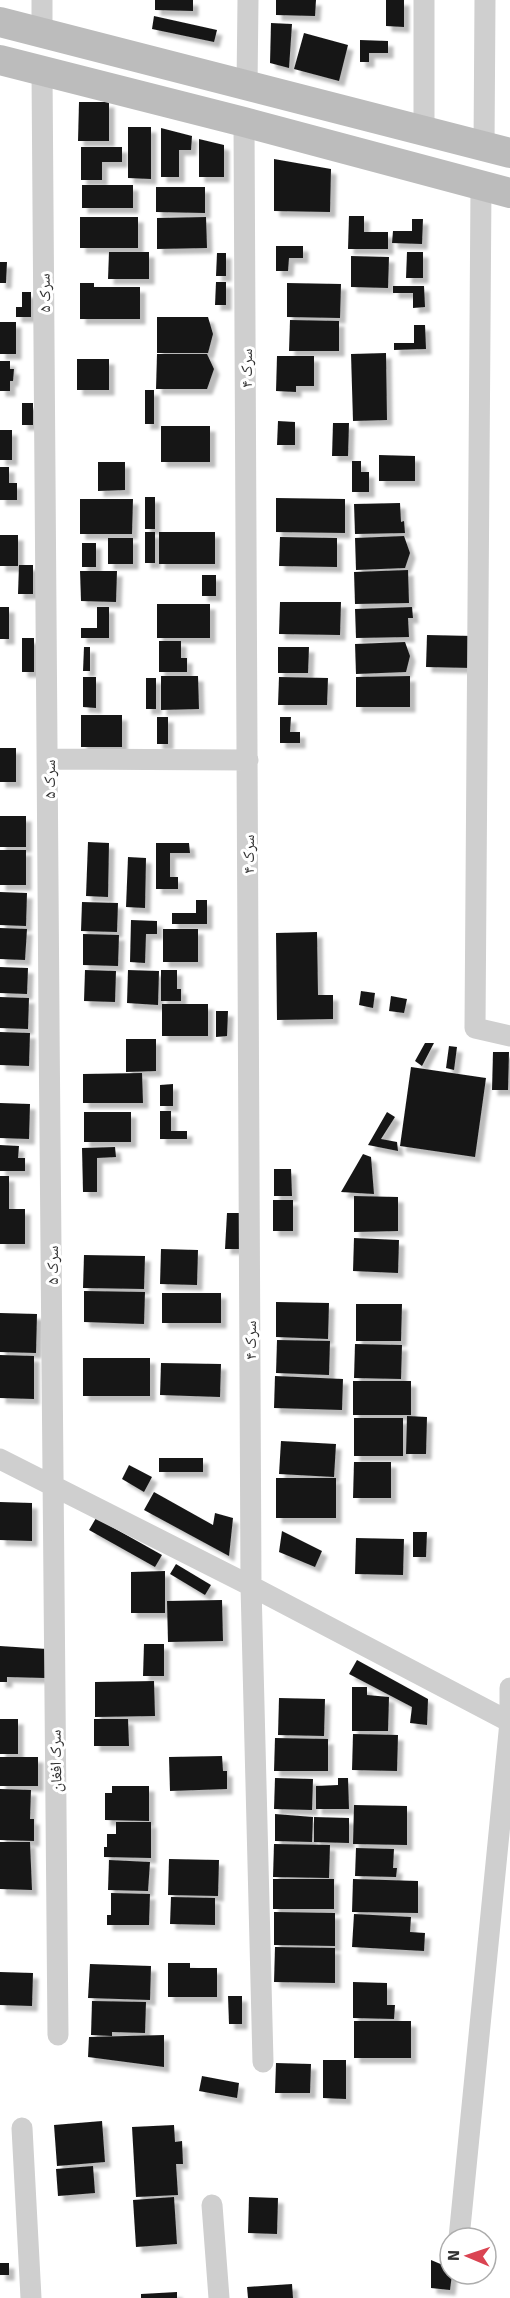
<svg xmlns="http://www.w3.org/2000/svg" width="510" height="2298" font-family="Signika,'Noto Naskh Arabic',sans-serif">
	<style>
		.building { fill: #191919; filter: url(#shadow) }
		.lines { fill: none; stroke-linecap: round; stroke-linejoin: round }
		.street { stroke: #cfcfcf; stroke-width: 21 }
		.secondary { stroke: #bcbcbc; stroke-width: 30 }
		.labels { text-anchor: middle; stroke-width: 6; stroke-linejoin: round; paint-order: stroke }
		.street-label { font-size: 16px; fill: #323232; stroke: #fff }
	</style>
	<defs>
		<filter id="shadow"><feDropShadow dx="5.5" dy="5.5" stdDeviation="1.5" flood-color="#0004"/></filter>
	</defs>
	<rect width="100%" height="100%" fill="#fff"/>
	<path class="building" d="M155 0H193V11L155 10Z
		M276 0H316L315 16 276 15Z
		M386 0H404V27L386 26Z
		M154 16 217 30 214 42 152 29Z
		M271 23 292 24 289 68 270 63Z
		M304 33 348 45 339 81 294 69Z
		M360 40 388 41V53H369V62H360Z
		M79 102H109V141H78Z
		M128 127H151V179L128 178Z
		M161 128 192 136 191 150H179V177H161Z
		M199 139 224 145V177H199Z
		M81 147H122V162H102V180H81Z
		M274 159 331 169 330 212 274 211Z
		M82 185H133V208H82Z
		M156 187H205V213L156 212Z
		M349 216H364V232H388V249H348Z
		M80 217H138V248H80Z
		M206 217 207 248 157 249V218Z
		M412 219H423L422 244 392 243 393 231H412Z
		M276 246H303V258H289L288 271H276Z
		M109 252H149V279H108Z
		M407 252H423V278H406Z
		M217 253H226V276H216Z
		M351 256 389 257 388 288 351 287Z
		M0 262H7L6 283H0Z
		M216 282H226V305H215Z
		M80 283H94V287H140V319H80Z
		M287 283 341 284 340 318 287 317Z
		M393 286H424L425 307 413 308V293H393Z
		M22 292H31V317H16V307H22Z
		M157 317H208L213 334 208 353H157Z
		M290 320 339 321V351H289Z
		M0 322H16V354H0Z
		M414 325H425L426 349 394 350V343H414Z
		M386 353 387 420 353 421 351 354Z
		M157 354H207L214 369 207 389H156Z
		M277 356H314V386H296V392L276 391Z
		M77 359H109V390H77Z
		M0 361H10V369H14L13 381H10V391H0Z
		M145 390H154V424H145Z
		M22 403H33V425H22Z
		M278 421 295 422V445H277Z
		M333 423H349L348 456H332Z
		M161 426H210V462H161Z
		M0 430H12V460H0Z
		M379 455 415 456V481H379Z
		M352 461H361V472H369V492H352Z
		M98 462H125V490L98 491Z
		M0 467H9V483H17V500H0Z
		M145 497H155V529H145Z
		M276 498 345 499V533L276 532Z
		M80 499H133L132 534H80Z
		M400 503 401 522 404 521 405 533 355 534 354 504Z
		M145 532H155V563H145Z
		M159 532H215V564H159Z
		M0 535H18V566H0Z
		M404 536 410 553 405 568 356 570 355 538Z
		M280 537 337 538V567L279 566Z
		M108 538H133V564H108Z
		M82 543H96V567H82Z
		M19 565H33V594H18Z
		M408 570 409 603 355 604 354 572Z
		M80 571H117L116 602 81 601Z
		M202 575H216V596H202Z
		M280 602H341L340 635 279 634Z
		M157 604H210V638H157Z
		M0 607H9V639H0Z
		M97 607H109V638H81V628H97Z
		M412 607 413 618H408L409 637 356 638 355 609Z
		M427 635 473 636 472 668 426 667Z
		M22 638H34V672H22Z
		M159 641H181V658H187V672H159Z
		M405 642 410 656 406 672 356 674 355 644Z
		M84 647H90V671H83Z
		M278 647H309L308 673H278Z
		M161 676H198L199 709 161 710Z
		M410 676V707H356V677Z
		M83 677H96V708L83 707Z
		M279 677 328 678 327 705H278Z
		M146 678H156V709H146Z
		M81 715H122V747H81Z
		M157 717H168V744H157Z
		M280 717H291L290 732H300V743H280Z
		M0 748H16V782H0Z
		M0 816H26V847H0Z
		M88 842 109 843 108 897 86 896Z
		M156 843H189L190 853H170V877H178V889H156Z
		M0 850H26V885H0Z
		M128 857 146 858 145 908 126 907Z
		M0 892 27 893 26 926 0 925Z
		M196 900H207V924H172V913H196Z
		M82 902 118 903 117 932 81 931Z
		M131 920 157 921V934H146L145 963 130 962Z
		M0 928 27 929 25 960 0 959Z
		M163 929H198V962H163Z
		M317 932 318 995H333V1019L277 1020 276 933Z
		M83 934 119 935 118 966 83 965Z
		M0 967 28 968 27 994 0 993Z
		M85 970 116 971 115 1002 84 1001Z
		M128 970 159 971 158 1005 127 1003Z
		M161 970H177V989H181V1001H161Z
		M361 991 375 993 373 1008 359 1005Z
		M391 996 407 999 404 1013 389 1011Z
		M0 997 29 998 28 1029 0 1028Z
		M162 1004H208V1036H162Z
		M216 1011H228L227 1036 216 1037Z
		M0 1032 30 1033 29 1066 0 1065Z
		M126 1039H156V1071L126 1072Z
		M425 1043H434L422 1066 415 1061Z
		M449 1046 457 1047 454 1070 446 1068Z
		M493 1052H509L508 1090H492Z
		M411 1067 486 1078 475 1157 400 1146Z
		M142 1073 143 1103H83V1074Z
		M173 1084V1106H160V1085Z
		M0 1103 30 1104 29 1139 0 1138Z
		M160 1111H171V1131H187V1139H160Z
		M84 1112H131V1142H84Z
		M387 1112 395 1117 381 1139 397 1142 398 1151 368 1145Z
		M0 1145 19 1146 18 1158H25V1171H0Z
		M115 1147 116 1157 97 1158V1192H83L82 1148Z
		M363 1154 371 1157 374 1194 341 1192Z
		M274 1169H291L292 1196H274Z
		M0 1176H9V1209H25V1244H0Z
		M354 1196 398 1197V1231L354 1232Z
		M273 1200H293V1231H273Z
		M227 1213H242L241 1249H225Z
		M354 1238 399 1240 398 1273 353 1271Z
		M161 1249 198 1250 197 1285 160 1284Z
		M84 1255 145 1256 144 1289 83 1288Z
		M84 1291 145 1292 144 1324 84 1322Z
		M162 1293H221V1323H162Z
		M276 1302 329 1303 328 1339 276 1337Z
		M356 1304H402L401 1341H356Z
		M0 1313 37 1314 36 1353 0 1352Z
		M277 1340 330 1341 329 1375 276 1373Z
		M355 1344 402 1345 401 1379 354 1378Z
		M0 1355 34 1356V1399L0 1398Z
		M83 1358H150V1396H83Z
		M161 1363 221 1364 220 1397 160 1395Z
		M275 1376 343 1379 342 1410 274 1408Z
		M353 1381H411V1415H353Z
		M407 1416 427 1417 426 1454H406Z
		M354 1418H403V1456H354Z
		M281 1441 336 1444 334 1477 279 1474Z
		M159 1458H203V1472H159Z
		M354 1462H391V1498H353Z
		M129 1465 152 1477 144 1492 122 1479Z
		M276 1478H336V1518H276Z
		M154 1492 213 1525 215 1513 233 1518 229 1556 144 1510Z
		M0 1502 32 1503V1541L0 1540Z
		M96 1518 162 1555 155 1567 89 1530Z
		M282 1531 322 1551 315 1567 279 1552Z
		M413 1532H427L426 1557H413Z
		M356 1538 404 1539 403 1575 355 1574Z
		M176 1564 211 1585 205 1595 170 1574Z
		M165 1571V1613H131V1572Z
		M222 1600 223 1641 168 1642 167 1601Z
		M144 1644H164V1676H143Z
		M0 1646 47 1649 45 1678 7 1677V1682H0Z
		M357 1660 428 1699 427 1725 410 1723 412 1707 349 1674Z
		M154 1681 155 1716 95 1717V1682Z
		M352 1687H367V1695L389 1697 388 1731H352Z
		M279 1698 325 1699 324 1736 278 1735Z
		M0 1719H18V1754H0Z
		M94 1719H128L129 1746H94Z
		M353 1734 398 1735 397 1771 352 1770Z
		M275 1738 328 1739V1771H274Z
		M222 1756 223 1771H227V1789L170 1791 169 1757Z
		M0 1757H38V1786H0Z
		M275 1778 313 1779 312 1810 274 1809Z
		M338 1778H348L349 1809H316V1786L338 1785Z
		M112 1786H149V1821L105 1820V1793H112Z
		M0 1789 31 1790 30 1819H34V1841L0 1840Z
		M354 1805 407 1806V1845L353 1844Z
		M275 1814 313 1817 312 1842 275 1841Z
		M314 1817 349 1818V1843L314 1842Z
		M116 1822H151V1858L104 1857V1847H107V1834H116Z
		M0 1842H30L32 1890 0 1889Z
		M274 1844 330 1845 329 1878 273 1877Z
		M356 1848 394 1849 393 1868H397L396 1877 355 1876Z
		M169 1859 219 1860 218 1896 168 1895Z
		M109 1860 150 1862 148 1891 108 1890Z
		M273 1879H334V1909H273Z
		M353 1879 418 1881V1913L352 1912Z
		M111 1893 150 1894 149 1925H107V1915H111Z
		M171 1897 215 1898V1925L170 1924Z
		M274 1912 335 1913V1946L274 1945Z
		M354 1914 411 1917 410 1932 425 1933 424 1951 352 1947Z
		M275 1947 335 1948V1983L274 1982Z
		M168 1963H190V1968H217V1997H168Z
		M90 1964 151 1966 150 2000 88 1998Z
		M0 1972 33 1973 32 2006 0 2005Z
		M353 1982 387 1983V2005H395L394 2019 353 2018Z
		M228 1996H242V2024H229Z
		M92 2001 146 2002 145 2033 112 2032V2036L91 2035Z
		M354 2021H411V2058H354Z
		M164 2035V2067L88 2057 89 2037Z
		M323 2060H346V2099L323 2098Z
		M276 2063 311 2064 310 2093H275Z
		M202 2076 239 2083 237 2098 199 2091Z
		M102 2121 105 2162 57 2166 54 2125Z
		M174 2125 175 2142 182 2141 183 2164H176L178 2195 136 2197 132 2127Z
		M93 2166 95 2193 58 2196 56 2169Z
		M174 2197 177 2244 136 2247 133 2200Z
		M249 2197 278 2198 277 2234 248 2233Z
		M431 2260 450 2268V2274H452L450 2290 431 2288Z
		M0 2263H9V2275H0Z
		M292 2284 293 2298H248L247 2287Z
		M177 2292V2298H141V2294Z"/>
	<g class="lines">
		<path class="street" d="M42 33V0
			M42 71C48 726 50 1380 58 2035
			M247 86 248 0
			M244 122 251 1586 263 2062
			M424 131V0
			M484 147 485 0
			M481 186 475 1028 510 1036
			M49 759 248 760
			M0 1459 251 1586 510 1722
			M22 2128 31 2298
			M212 2205 219 2298
			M459 2238 510 1722V1688"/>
		<path class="secondary" d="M0 22 510 153
			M0 60 244 122 510 193"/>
	</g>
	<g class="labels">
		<g class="street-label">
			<text transform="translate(44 293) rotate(-91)" y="6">سرک ۵</text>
			<text transform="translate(246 368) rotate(-90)" y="6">سرک ۴</text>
			<text transform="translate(49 779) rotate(-90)" y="6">سرک ۵</text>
			<text transform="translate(248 854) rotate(-90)" y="6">سرک ۴</text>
			<text transform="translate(52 1265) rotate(-90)" y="6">سرک ۵</text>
			<text transform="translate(250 1340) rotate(-90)" y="6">سرک ۴</text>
			<text transform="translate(55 1761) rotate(-91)" y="6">سرک افغان</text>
		</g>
	</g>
	<g transform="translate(468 2256) rotate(272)"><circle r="28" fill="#ffffff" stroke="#adadad" stroke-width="1.5"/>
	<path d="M0-4.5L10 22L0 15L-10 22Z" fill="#da4452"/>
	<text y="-9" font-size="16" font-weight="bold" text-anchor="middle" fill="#323232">N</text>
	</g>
</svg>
